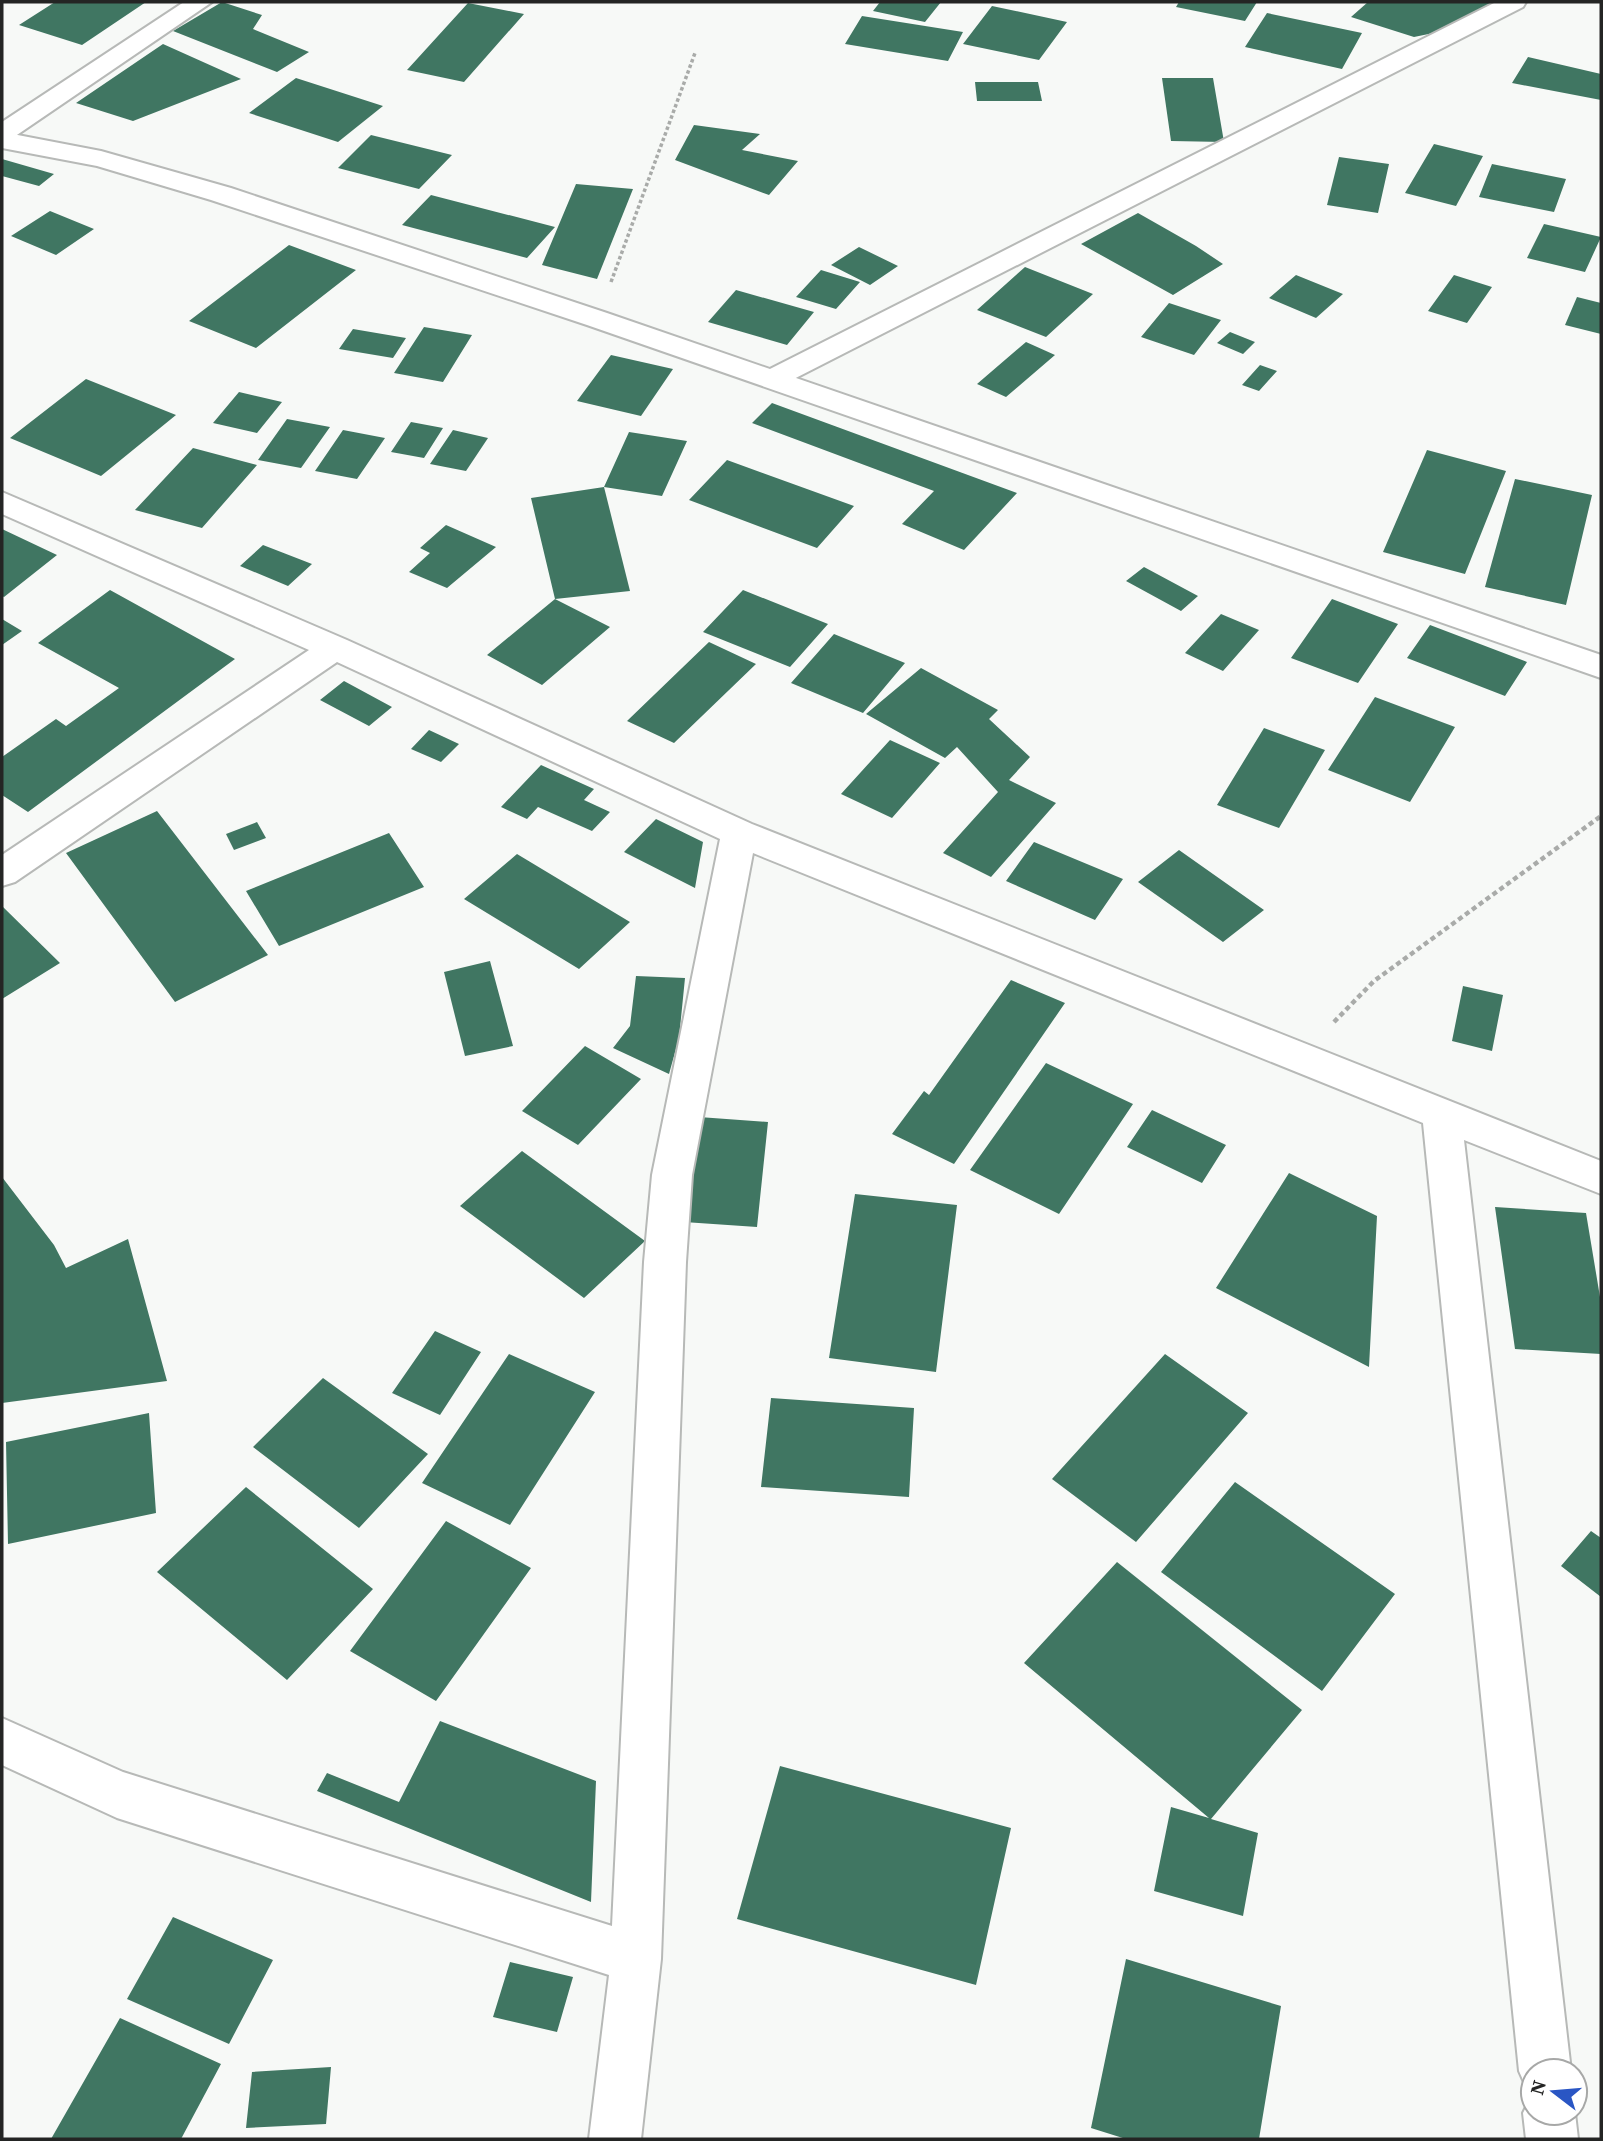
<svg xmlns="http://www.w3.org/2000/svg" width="1603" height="2141" font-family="'Source Serif 4',serif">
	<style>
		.building { fill: #407662 }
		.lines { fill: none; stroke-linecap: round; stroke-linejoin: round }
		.street-casing { stroke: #b7b9b7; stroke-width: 4 }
		.secondary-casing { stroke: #b7b9b7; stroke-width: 4 }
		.path-far1 { stroke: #a9aba9; stroke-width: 3.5; stroke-dasharray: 3.5 2.5; stroke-linecap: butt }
		.path { stroke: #a9aba9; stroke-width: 4.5; stroke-dasharray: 5 3.5; stroke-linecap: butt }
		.street { fill: #fff; fill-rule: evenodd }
		.secondary { fill: #fff; fill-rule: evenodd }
	</style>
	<rect width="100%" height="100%" fill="#f7f9f7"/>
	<path class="building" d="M55 2H146L82 45 19 25Z
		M222 2 262 15 253 29 309 52 277 72 173 31Z
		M880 2H941L925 22 873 11Z
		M1179 2H1257L1245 21 1176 7Z
		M1368 2H1494L1453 29 1414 37 1351 17Z
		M468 3 524 14 464 82 407 70Z
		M992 6 1067 22 1039 60 963 44Z
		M1267 13 1362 33 1342 69 1245 47Z
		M862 16 963 32 948 61 845 44Z
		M163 44 241 79 133 121 76 103Z
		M1528 57 1601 74V100L1512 83Z
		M296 78 383 106 338 142 249 113Z
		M1162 78H1213L1224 142 1171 141Z
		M975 82H1038L1042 101H977Z
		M694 125 760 134 742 150 798 161 769 195 675 160Z
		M371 135 452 155 419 189 338 168Z
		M1434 144 1483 156 1456 206 1405 193Z
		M1339 157 1389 164 1378 213 1327 205Z
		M2 159 54 174 39 186 2 176Z
		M1492 164 1566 179 1554 212 1479 197Z
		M576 184 633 189 597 279 542 265Z
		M431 195 555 227 527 258 402 225Z
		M50 211 94 229 56 255 11 236Z
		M1138 213 1196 246 1223 264 1173 295 1081 244Z
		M1544 224 1601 237 1585 272 1527 258Z
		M289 245 356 270 256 348 189 321Z
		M859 247 898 266 870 285 831 265Z
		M1025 267 1093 294 1046 337 977 310Z
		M821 270 860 282 836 309 796 297Z
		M1296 275 1343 294 1316 318 1269 298Z
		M1454 275 1492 287 1467 323 1428 311Z
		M736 290 814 312 787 345 708 322Z
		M1577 297 1601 303V334L1565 325Z
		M1169 303 1221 320 1194 355 1141 337Z
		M424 327 472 335 443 382 394 373Z
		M353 329 406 338 393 358 339 349Z
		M1230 332 1255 342 1243 354 1217 343Z
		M1026 342 1055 355 1006 397 977 384Z
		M611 355 673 369 641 416 577 401Z
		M1260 365 1277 371 1259 391 1242 385Z
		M86 379 176 415 101 476 10 438Z
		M239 392 282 402 257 433 213 423Z
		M772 403 1017 493 964 550 902 524 934 491 752 423Z
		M287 419 330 427 301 468 258 460Z
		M411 422 443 428 424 458 391 452Z
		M343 430 385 438 357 479 315 471Z
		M453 430 488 438 466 471 430 464Z
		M629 432 687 441 662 496 604 487 630 591 555 599 610 627 542 685 487 655 555 599 531 498 604 487Z
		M193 448 257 465 202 528 135 510Z
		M1427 450 1506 471 1465 574 1383 552Z
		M727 460 854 506 817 548 689 500Z
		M1515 479 1592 495 1566 605 1485 587Z
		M446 525 496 547 447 588 409 572 430 553 420 548Z
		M2 529 57 555 4 597 2 596Z
		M263 545 312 564 288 586 240 566Z
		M1144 567 1198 596 1181 611 1126 581Z
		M110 590 235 659 28 812 2 795V757L56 719 66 726 119 688 38 643Z
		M743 590 828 624 790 667 703 632Z
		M1332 599 1398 624 1358 683 1291 658Z
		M1221 614 1259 630 1223 671 1185 653Z
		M2 619 22 631 2 645Z
		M1430 625 1527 662 1505 696 1407 658Z
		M834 634 905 663 863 713 791 683Z
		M709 642 756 664 674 743 627 721Z
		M921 668 998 710 989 719 1030 757 1009 780 1056 803 991 877 943 853 998 792 957 747 945 758 866 714Z
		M344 681 392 707 369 726 320 700Z
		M1375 697 1455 727 1410 802 1328 770Z
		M1264 728 1325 750 1279 828 1217 805Z
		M429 730 459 744 441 762 411 749Z
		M890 740 940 763 892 818 841 794Z
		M541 765 594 789 584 800 610 812 592 831 538 807 527 819 501 807Z
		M157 811 268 955 175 1002 66 853Z
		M656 819 703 842 695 888 624 852Z
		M257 822 266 838 234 850 226 834Z
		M389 833 424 887 279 946 246 891Z
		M1034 842 1123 879 1095 920 1006 881Z
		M1179 850 1264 910 1223 942 1138 882Z
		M517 854 630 922 579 969 464 899Z
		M2 906 60 963 2 999Z
		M490 961 513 1046 465 1056 444 972Z
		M636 976 685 978 679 1038 669 1074 613 1048 630 1026Z
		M1011 980 1065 1003 954 1164 892 1134 924 1091 929 1095Z
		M1463 986 1503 995 1492 1051 1452 1041Z
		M585 1046 641 1079 578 1145 522 1111Z
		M1046 1063 1133 1104 1059 1214 970 1170Z
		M1152 1110 1226 1145 1202 1183 1127 1147Z
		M699 1117 768 1122 757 1227 684 1222Z
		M522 1151 645 1241 584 1298 460 1206Z
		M1289 1173 1377 1216 1369 1367 1216 1288Z
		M2 1177 54 1245 66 1268 128 1239 167 1381 2 1403Z
		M855 1194 957 1205 936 1372 829 1358Z
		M1495 1207 1586 1213 1601 1303V1354L1515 1349Z
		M435 1331 481 1352 440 1415 392 1393Z
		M509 1354 595 1392 510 1525 422 1483Z
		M1165 1354 1248 1413 1136 1542 1052 1479Z
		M323 1378 428 1454 359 1528 253 1447Z
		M771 1398 914 1408 909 1497 761 1487Z
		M149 1413 156 1513 8 1544 6 1442Z
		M1235 1482 1395 1594 1322 1691 1161 1572Z
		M246 1487 373 1589 287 1680 157 1572Z
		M446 1521 531 1568 436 1701 350 1651Z
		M1591 1531 1601 1538V1597L1561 1566Z
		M1117 1562 1302 1710 1211 1819 1258 1833 1243 1916 1154 1891 1171 1807 1209 1818 1024 1663Z
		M440 1721 596 1781 591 1902 317 1791 327 1773 399 1802Z
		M780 1766 1011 1828 976 1985 737 1919Z
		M173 1917 273 1960 229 2044 127 1999Z
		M1126 1959 1281 2006 1259 2139H1126L1091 2128Z
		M510 1962 573 1977 557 2032 493 2017Z
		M120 2018 221 2064 181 2139H51Z
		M331 2067 326 2124 246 2128 252 2072Z"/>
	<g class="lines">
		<defs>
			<path id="street" d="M184 2H212L11 139 2 141V122Z
				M1496 2H1526L1523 7 782 385 772 388 762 385 757 379 762 373Z
				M2 492 347 640 752 824 1601 1161V1194L1464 1140 1571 2071H1533V2092L1527 2089 1519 2071 1423 1123 753 853 692 1175 686 1262 661 1959 641 2139H589L609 1975 117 1818 2 1765V1718L123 1772 612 1926 644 1262 652 1175 720 839 337 662 15 882 2 886V855L309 650 2 514Z
				M1533 2093V2113H1575L1578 2139H1526L1523 2113Z"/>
			<path id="secondary" d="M2 132 101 151 231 188 607 313 1601 655V678L587 325 211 200 97 166 2 148Z"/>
		</defs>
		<use href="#street" class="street-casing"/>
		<use href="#secondary" class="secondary-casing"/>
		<path class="path-far1" d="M611 282 695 53"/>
		<path class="path" d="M1334 1022 1374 981 1601 816"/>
		<use href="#street" class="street"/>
		<use href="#secondary" class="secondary"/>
	</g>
	<rect width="1603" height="2141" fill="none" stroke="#242524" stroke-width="7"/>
	<g transform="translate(1554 2092) rotate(286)"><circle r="33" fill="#ffffff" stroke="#a7a8a7" stroke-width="2"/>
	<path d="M0-5L12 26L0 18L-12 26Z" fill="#2a56c4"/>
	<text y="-10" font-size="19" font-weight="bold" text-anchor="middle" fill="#242524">N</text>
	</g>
</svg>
